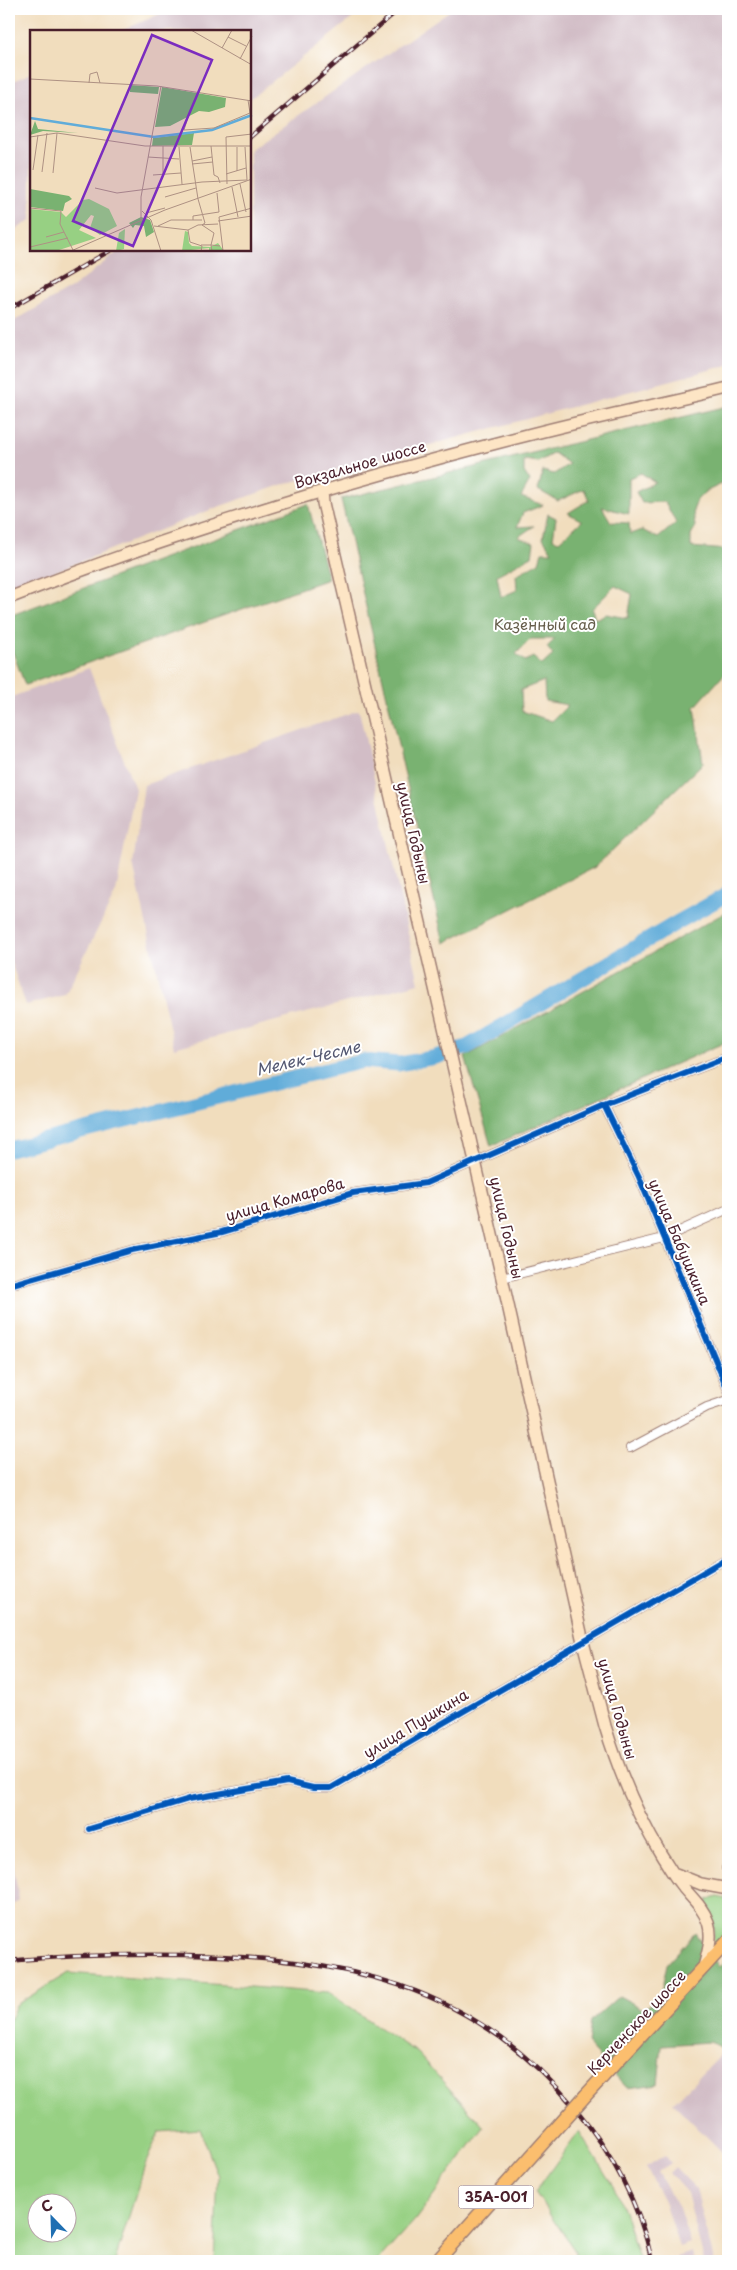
<svg xmlns="http://www.w3.org/2000/svg" width="737" height="2270" font-family="'Playpen Sans',sans-serif">
	<style>
		.industrial { fill: #d2bdc6 }
		.green { fill: #97d083; stroke: #707857; fill-rule: evenodd }
		.forest { fill: #79b271; stroke: #62684e; fill-rule: evenodd }
		.lines { fill: none; stroke-linecap: round; stroke-linejoin: round }
		.river { stroke: #60acd9; stroke-width: 15 }
		.street-casing { stroke: #9e7e74; stroke-width: 10 }
		.secondary-casing { stroke: #9e7e74; stroke-width: 14 }
		.primary-casing { stroke: #9e7e74; stroke-width: 15 }
		.street { stroke: #fff; stroke-width: 8 }
		.secondary { stroke: #fde5c5; stroke-width: 11 }
		.primary { stroke: #fbbe6e; stroke-width: 12 }
		.rail-casing { stroke: #4a1f2b; stroke-width: 4.5 }
		.rail { stroke: #fff; stroke-width: 2.5; stroke-dasharray: 8; stroke-linecap: butt }
		.primary-bridge-casing { stroke: #9e7e74; stroke-width: 15; stroke-linecap: butt }
		.primary-bridge { stroke: #fbbe6e; stroke-width: 12 }
		.cycleway-casing { stroke: #fff; stroke-width: 9 }
		.cycleway { stroke: #0057b8; stroke-width: 6 }
		.labels { text-anchor: middle; stroke-width: 4; stroke-linejoin: round; paint-order: stroke }
		.shield { fill: #fff; stroke: #80626b; stroke-width: 1 }
		.shield-label { font-size: 14px; font-weight: bold; fill: #4a1f2b }
		.street-label { font-size: 15px; fill: #4a1f2b; stroke: #fff }
		.park-label { font-size: 15px; fill: #655d4a; stroke: #fff }
		.water-label { font-size: 16px; font-style: italic; fill: #535771; stroke: #fff }
		.inset-river { fill: none; stroke: #60acd9; stroke-width: 2.5 }
		.inset-road { fill: none; stroke: #ae9183; stroke-width: 1 }
		.view { fill: #7b2cbf; fill-opacity: 0.15; stroke: #7b2cbf; stroke-width: 2.5 }
		.inset-edge { fill: none; stroke: #4a1f2b; stroke-width: 2.5 }
	</style>
	<rect width="100%" height="100%" fill="#fff"/>
	<filter id="ink" filterUnits="userSpaceOnUse"><feTurbulence type="fractalNoise" baseFrequency=".02" numOctaves="2"/><feDisplacementMap in="SourceGraphic" scale="10" xChannelSelector="R" yChannelSelector="G"/><feConvolveMatrix kernelMatrix="1 2 1 2 8 2 1 2 1" color-interpolation-filters="sRGB"/></filter>
	<filter id="wash" filterUnits="userSpaceOnUse"><feTurbulence type="fractalNoise" baseFrequency=".0096" numOctaves="4" result="noise"/><feDisplacementMap in="SourceGraphic" scale="20" xChannelSelector="R" yChannelSelector="G"/><feGaussianBlur stdDeviation="1.12" result="paint"/><feColorMatrix in="noise" values="0 0 0 0 0 0 0 0 0 0 0 0 0 0 0 0 0 1.4 0 .05"/><feComposite in="paint" operator="in"/></filter>
	<g filter="url(#wash)">
		<rect width="100%" height="100%" fill="#f1ddbd"/>
		<path class="industrial" d="M171 9H364L250 99V31H121Z
			M452 9H728V365L281 485 215 508 9 590V324L73 287 120 250H250V149Z
			M31 73V220L9 234V83Z
			M89 668 135 789 116 892 65 995 26 1005 9 957V698Z
			M359 710 419 983 174 1048 133 864 144 785Z
			M9 1837 19 1900 9 1908Z
			M728 2047V2158L673 2103Z
			M665 2155 671 2163 658 2172 679 2208 690 2243 679 2247 664 2201 646 2167Z
			M675 2167 696 2189 714 2261H704L687 2193 669 2173Z
			M692 2252 694 2261H678L677 2257Z"/>
		<path class="green" d="M718 1897 728 1900V1932L713 1949 714 1924 707 1907 708 1900Z
			M68 1973 328 1993 417 2053 484 2127 415 2220 378 2261H214L218 2176 200 2129 159 2132 145 2165 115 2261H9V2022L16 2005ZM38 2202H68V2232H38Z
			M579 2131 619 2196 640 2261H574L575 2251 535 2192Z"/>
		<path class="forest" d="M728 406V481L705 492 697 500 693 511 695 526 691 536V547L728 550V670L695 707 703 763 595 867 444 943 341 499ZM554 453 569 464 554 474 543 471 538 490 558 501 584 489 589 500 568 513 582 521 559 541 553 539 556 518 548 514 543 538 552 552H542L539 562 516 575 517 590 501 597 497 575 532 556 534 543 518 537 534 526 517 527 523 513 543 505 521 497 530 481 524 472V460L538 462ZM641 473 655 482 636 492 642 503 665 502 676 523 658 538 642 530 630 534 629 523 611 522 602 507 629 514V478ZM615 586 632 594 628 618 606 614 595 619 592 609ZM531 639H555L547 647 553 655 542 665 533 657 525 661 516 654ZM544 681 545 701 568 705 552 721 522 711 521 690Z
			M308 504 328 579 25 685 9 642V616Z
			M728 911V1041L491 1146 465 1057Z
			M695 1933 719 1967 728 1958V2043L723 2049 710 2042 662 2045 658 2084 627 2088 588 2045 591 2021 619 1996 643 2009 660 1998 667 1964Z"/>
		<g class="lines">
			<path class="river" d="M9 1149 363 1061 399 1064 436 1057 467 1047 678 922 728 894"/>
		</g>
	</g>
	<g filter="url(#ink)">
		<g class="lines">
			<defs>
				<path id="street" d="M604 1105 639 1177 728 1390
					M502 1278 664 1238 728 1209
					M9 1285 132 1250 222 1232 353 1193 426 1183 604 1105 728 1057
					M630 1448 707 1407 728 1400
					M89 1829 189 1799 287 1782 313 1788H331L728 1558
					M726 1868 728 1867"/>
				<path id="secondary" d="M322 491 323 503 502 1278 583 1642 605 1726C619 1772 637 1815 662 1856 668 1865 673 1874 679 1882 689 1896 702 1905 708 1922 713 1937 708 1952 704 1967
					M9 598C173 533 341 483 512 439 583 420 656 405 728 388
					M676 1874 701 1884 728 1889"/>
				<path id="primary" d="M586 2095 728 1941
					M437 2261 553 2132"/>
			</defs>
			<use href="#street" class="street-casing"/>
			<use href="#secondary" class="secondary-casing"/>
			<use href="#primary" class="primary-casing"/>
			<use href="#street" class="street"/>
			<use href="#secondary" class="secondary"/>
			<use href="#primary" class="primary"/>
			<defs>
				<path id="rail" d="M250 137 399 9
					M9 309 111 250
					M9 1961C68 1955 127 1954 186 1955 341 1958 471 1982 575 2108 611 2151 640 2205 652 2261"/>
			</defs>
			<use href="#rail" class="rail-casing"/>
			<use href="#rail" class="rail"/>
			<defs>
				<path id="primary-bridge" d="M553 2132 586 2095"/>
			</defs>
			<use href="#primary-bridge" class="primary-bridge-casing"/>
			<use href="#primary-bridge" class="primary-bridge"/>
			<defs>
				<path id="cycleway" d="M604 1105 639 1177 728 1390
					M9 1285 132 1250 222 1232 353 1193 426 1183 604 1105 728 1057
					M89 1829 189 1799 287 1782 313 1788H331L728 1558"/>
			</defs>
			<use href="#cycleway" class="cycleway-casing"/>
			<use href="#cycleway" class="cycleway"/>
		</g>
	</g>
	<g class="labels">
		<rect class="shield" x="458.5" y="2185.5" width="75" height="23" rx="4"/>
		<g class="shield-label">
			<text x="496" y="2202">35А-001</text>
		</g>
		<g class="street-label">
			<text transform="translate(360 465) rotate(-16)" y="5">Вокзальное шоссе</text>
			<text transform="translate(413 833) rotate(77)" y="5">улица Годыны</text>
			<text transform="translate(285 1200) rotate(-16)" y="5">улица Комарова</text>
			<text transform="translate(506 1228) rotate(77)" y="5">улица Годыны</text>
			<text transform="translate(679 1242) rotate(67)" y="5">улица Бабушкина</text>
			<text transform="translate(617 1709) rotate(74)" y="5">улица Годыны</text>
			<text transform="translate(416 1724) rotate(-31)" y="5">улица Пушкина</text>
			<text transform="translate(637 2023) rotate(-47)" y="5">Керченское шоссе</text>
		</g>
		<g class="park-label">
			<text x="545" y="630">Казённый сад</text>
		</g>
		<g class="water-label">
			<text transform="translate(308 1058) rotate(-13)" y="6">Мелек-Чесме</text>
		</g>
	</g>
	<g transform="translate(30 30)">
		<rect width="221" height="221" fill="#f1ddbd"/>
		<path d="M59 169 79 179 87 196 70 205 60 198 64 186 61 185 49 200 66 208 26 221H0V179L31 182 36 187 53 170ZM95 199 94 219 86 221 89 203ZM155 201 158 202 159 213 162 216 180 217 188 213 194 221H179V218L152 221Z" fill="#97d083"/>
		<path d="M100 55 129 57 128 64 100 62ZM132 57 196 68 195 77 179 82 169 81 140 96 125 97ZM5 91 8 99 48 103 13 101 0 105ZM164 103 162 115 122 116 123 108ZM0 159 39 166 42 169 35 173 33 181 0 177ZM111 187 120 190 124 202 116 207 114 196 105 195 103 198 99 193Z" fill="#79b271"/>
		<path class="inset-river" d="M0 88 124 107 182 100 222 85"/>
		<path class="inset-road" d="M161 0 222 35M198 7 216 16M192 18 202 0M210 29 222 6M0 49 127 56 222 71M59 53 60 44 67 42 70 53M158 87 154 100 184 98 220 83 218 70M0 107 27 103 115 116H222M133 116V145M181 116 184 145 188 147 190 153M149 117 152 154M160 117 168 169M207 117V141M118 127 149 129M162 131 182 127M162 134 183 132M3 140 8 105M12 142 17 103M23 143 27 103M196 144 216 138M123 145 151 143M197 154 196 107 222 104M210 154 216 182M202 157 208 187M65 158 87 163 172 152 217 150 215 117M135 167 166 158M168 169 175 193 172 195 184 203 181 215 190 216M0 178 31 181 30 194 43 220M112 181 121 190 131 221M116 183 135 178M111 190V167L131 56M163 190V186L189 182 187 163M188 191 222 186M124 196 158 200 168 195 188 194M128 196 141 190H172M158 200 160 212 172 216 171 221M16 207 34 202M171 215H181L182 221M0 217 38 208M41 221 135 180 222 149M193 221 189 187 222 178"/>
		<path class="view" d="M122 5 182 30 103 216 43 191Z"/>
		<rect width="221" height="221" class="inset-edge"/>
	</g>
	<rect width="737" height="2270" fill="none" stroke="#fff" stroke-width="30"/>
	<g transform="translate(52 2218) rotate(337)"><circle r="24" fill="#ffffff" stroke="#b7a5aa"/>
	<path d="M0-4L9 19L0 12L-9 19Z" fill="#1f6fb2"/>
	<text y="-8" font-size="14" font-weight="bold" text-anchor="middle" fill="#4a1f2b">С</text>
	</g>
</svg>
